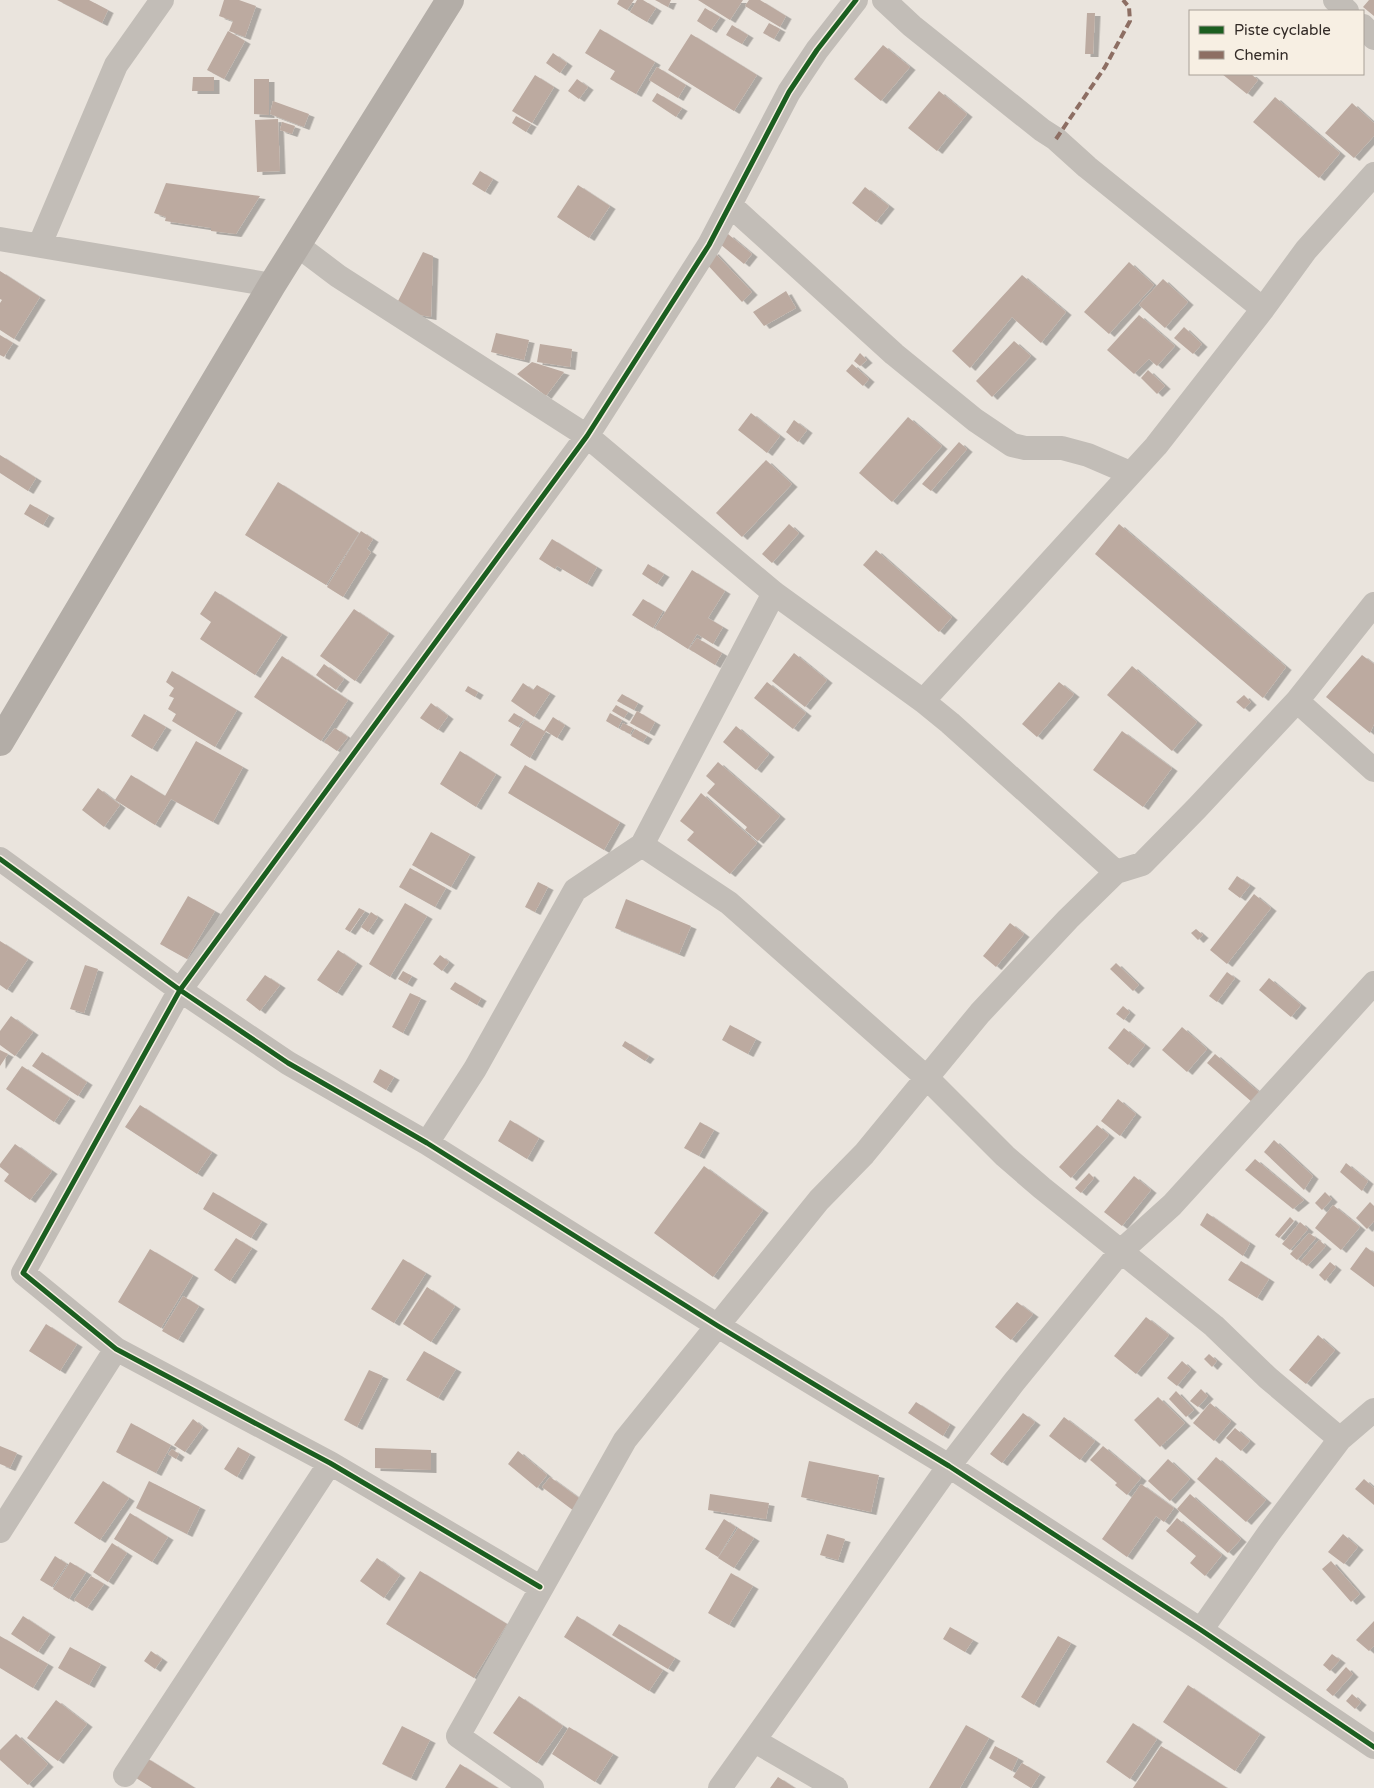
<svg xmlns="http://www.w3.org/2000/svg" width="1374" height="1788" font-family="'Varela Round',sans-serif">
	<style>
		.building { fill: #bcaaa0; filter: url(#shadow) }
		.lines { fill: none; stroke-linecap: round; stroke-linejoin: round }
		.street { stroke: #c2bdb7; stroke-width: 24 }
		.secondary { stroke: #b3ada7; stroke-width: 28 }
		.quiet { stroke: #8d6e63; stroke-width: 4; stroke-dasharray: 8 4; stroke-linecap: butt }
		.cycleway-casing { stroke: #f7efe3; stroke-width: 8 }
		.cycleway { stroke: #1b5e20; stroke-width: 5 }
	</style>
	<defs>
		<filter id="shadow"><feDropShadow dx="5.5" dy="3" stdDeviation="0" flood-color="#0004"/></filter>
	</defs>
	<rect width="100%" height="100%" fill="#eae4dd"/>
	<path class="building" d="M57 0H89L108 10 102 23Z
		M224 0H239L256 6 245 37 229 31 233 21 219 16Z
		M619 0H634L627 10 617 4Z
		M637 0H643L656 8 647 22 630 12Z
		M655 0H671L668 7Z
		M698 0H743L730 20Z
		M749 0H760L786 16 780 27 745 6Z
		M1369 0H1374V16L1363 7Z
		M705 8 720 17 711 30 697 21Z
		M1087 13H1095L1093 54H1085Z
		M769 23 780 29 774 39 763 33Z
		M732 25 748 35 742 44 726 35Z
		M600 29 655 62 636 94 610 79 615 71 585 53Z
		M228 31 245 41 224 79 207 70Z
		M691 34 757 75 734 111 668 70Z
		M883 45 910 67 881 101 854 79Z
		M553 53 567 63 560 73 546 63Z
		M657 67 686 85 678 98 649 80Z
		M1222 74H1251L1258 80 1247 94Z
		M535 75 554 87 532 123 512 111Z
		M193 77H214V91H192Z
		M254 79H269V115L254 114Z
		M577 79 588 87 579 99 568 91Z
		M939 91 967 114 937 151 908 128Z
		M657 93 682 108 676 117 652 101Z
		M1275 97 1340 153 1319 178 1253 122Z
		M273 101 309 114 304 127 270 114Z
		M1352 103 1374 123V136L1354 158 1325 133Z
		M516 116 531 124 526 132 512 123Z
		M278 119 280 171 257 172 255 120Z
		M282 122 295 126 292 134 280 130Z
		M480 171 493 179 485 192 472 184Z
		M166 183 260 196 236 234 211 231V228L165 221 166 217 154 213Z
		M578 185 610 206 589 238 557 217Z
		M865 187 889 206 876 222 852 203Z
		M728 234 752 254 744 264 720 244Z
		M713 251 752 292 742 302 703 260Z
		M423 252 433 256 431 317 403 312 397 303Z
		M1129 262 1154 285 1109 334 1084 312Z
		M0 271 40 297 14 339 0 330V303L2 300 0 299Z
		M1022 275 1066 312 1041 343 1012 317 970 368 952 351Z
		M1163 279 1188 302 1165 328 1139 305Z
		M786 291 796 308 764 326 753 312Z
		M1139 315 1175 346 1157 366 1149 359 1134 374 1107 350Z
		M1184 327 1202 344 1193 354 1174 338Z
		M496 333 529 340 524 360 491 352Z
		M0 335 13 343 4 357 0 355Z
		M1014 341 1031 356 992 397 976 381Z
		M540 344 572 349 570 367 537 362Z
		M860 353 867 360 860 366 854 361Z
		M532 362 564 372 546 396 517 374Z
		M852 364 869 379 863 386 846 371Z
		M1148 370 1165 386 1157 394 1141 378Z
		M751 413 780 436 767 453 738 430Z
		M908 417 942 446 892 502 859 473Z
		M794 420 807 430 798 442 786 432Z
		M959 442 967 449 931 491 922 484Z
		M0 455 36 478 28 491 0 473Z
		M766 460 792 484 742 537 716 513Z
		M278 482 359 533 326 585 245 535Z
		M30 504 49 515 43 525 24 514Z
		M789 524 799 533 772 563 762 554Z
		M1119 524 1286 667 1263 698 1095 554Z
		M361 531 373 539 367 549 371 552 343 597 327 587Z
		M552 539 597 567 587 584 557 566 555 569 539 559Z
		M876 550 952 617 939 632 863 565Z
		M648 564 664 574 657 584 642 574Z
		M692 570 725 591 708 618 723 627 713 644 697 634 688 649 655 628Z
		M215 591 282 634 255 675 200 639 211 622 200 614Z
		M643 599 663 611 653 628 632 615Z
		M354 609 389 633 355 681 320 656Z
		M697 638 722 653 715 665 689 649Z
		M794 653 827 680 805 707 772 681Z
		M1362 655 1374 664V724L1370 733 1326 697Z
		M282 656 348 700 321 741 254 697Z
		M324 664 344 679 336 690 316 675Z
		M1132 666 1197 722 1172 751 1107 695Z
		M172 671 237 710 215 747 172 721 176 714 168 709 174 698 169 696 174 688 166 682Z
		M767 682 806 713 793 729 754 698Z
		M1059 682 1074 694 1037 737 1022 724Z
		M523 683 533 690 537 685 550 693 534 717 511 701Z
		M468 686 478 692 475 697 465 691Z
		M622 694 638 703 634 710 617 701Z
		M1244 695 1251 702 1244 709 1236 702Z
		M431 703 448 716 438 730 420 718Z
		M616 705 628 712 624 718 612 711Z
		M637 711 655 722 649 733 630 723Z
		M514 713 524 719 518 727 508 721Z
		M610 713 622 720 618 728 606 721Z
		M144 714 166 727 152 749 131 736Z
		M553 717 565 725 557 738 546 731 530 758 510 745 525 720 544 731Z
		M623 723 633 728 630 734 620 729Z
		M736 726 769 754 756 770 723 742Z
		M335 728 348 737 337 751 324 742Z
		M635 729 647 736 643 742 631 736Z
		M1122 731 1172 768 1143 807 1093 770Z
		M196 741 243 767 213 822 171 799 155 825 115 800 131 775 165 796Z
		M460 751 496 774 476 807 440 784Z
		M718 762 780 816 758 841 745 830 747 827 707 793 715 784 706 776Z
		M525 765 620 822 604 850 508 793Z
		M98 788 120 805 104 827 82 810Z
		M701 793 757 843 730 874 687 840 694 832 680 821Z
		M431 832 470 854 451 887 412 865Z
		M410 868 446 888 435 907 399 887Z
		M1237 876 1250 885 1240 898 1228 889Z
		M538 882 548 887 535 912 525 907Z
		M1254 894 1271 908 1227 964 1210 950Z
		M188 896 215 911 187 959 160 944Z
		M626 899 691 926 679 954 615 928Z
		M405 903 427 916 390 977 369 964Z
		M359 908 365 911 350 932 345 929Z
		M371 912 378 917 368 932 361 927Z
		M1010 923 1024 934 996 967 983 956Z
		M1196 929 1203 935 1198 940 1191 933Z
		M0 941 28 959 7 990 0 985Z
		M338 950 357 963 337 993 317 980Z
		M440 955 449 962 442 971 433 964Z
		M1116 963 1139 985 1133 991 1110 969Z
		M85 965 98 969 84 1013 70 1009Z
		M403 971 412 976 407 984 398 979Z
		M1227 972 1235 978 1217 1002 1209 996Z
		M265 975 280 985 260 1011 246 1000Z
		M1269 978 1301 1005 1291 1017 1259 990Z
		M455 982 481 998 477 1005 450 989Z
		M410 993 421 998 403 1033 392 1027Z
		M1123 1006 1130 1012 1124 1020 1116 1014Z
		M11 1016 33 1032 15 1056 0 1045V1031Z
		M730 1025 756 1039 748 1054 722 1040Z
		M1182 1027 1207 1049 1187 1072 1162 1050Z
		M1124 1028 1145 1045 1128 1065 1108 1048Z
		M625 1041 649 1056 645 1061 622 1046Z
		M0 1050 8 1054 0 1066Z
		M42 1052 87 1082 78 1096 32 1066Z
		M1215 1054 1261 1094 1253 1103 1207 1063Z
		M22 1066 70 1098 54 1122 6 1089Z
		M380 1069 394 1077 386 1090 373 1082Z
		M1118 1099 1136 1114 1120 1136 1101 1121Z
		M140 1105 212 1152 197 1174 125 1127Z
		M510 1120 539 1138 527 1159 498 1141Z
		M700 1122 714 1130 699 1156 684 1148Z
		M1097 1125 1109 1135 1071 1178 1059 1167Z
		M1274 1140 1313 1176 1304 1190 1264 1152Z
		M15 1144 52 1171 30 1200 4 1181 9 1174 0 1167V1164Z
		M1255 1159 1304 1200 1293 1209 1245 1170Z
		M1346 1163 1368 1181 1362 1191 1340 1172Z
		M704 1166 763 1210 713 1277 654 1233Z
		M1089 1173 1094 1178 1081 1193 1075 1188Z
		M1134 1176 1151 1190 1122 1226 1104 1212Z
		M213 1192 262 1221 251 1238 203 1209Z
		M1325 1192 1332 1199 1322 1210 1315 1203Z
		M1370 1202 1374 1206V1221L1367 1229 1356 1218Z
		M1333 1205 1360 1227 1341 1250 1315 1228Z
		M1207 1213 1250 1243 1243 1256 1200 1225Z
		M1290 1217 1294 1221 1279 1238 1275 1235Z
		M1300 1222 1308 1229 1290 1250 1282 1244Z
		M1309 1233 1316 1238 1297 1260 1290 1254Z
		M236 1238 252 1248 230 1281 214 1270Z
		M1319 1240 1326 1246 1307 1266 1301 1261Z
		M1366 1247 1374 1253V1287L1350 1269Z
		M150 1249 193 1275 161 1328 118 1302Z
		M403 1259 426 1273 394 1323 371 1309Z
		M1241 1261 1269 1279 1257 1298 1228 1280Z
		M1330 1262 1336 1267 1325 1281 1319 1275Z
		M427 1287 455 1306 431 1342 403 1324Z
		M183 1296 199 1306 178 1340 162 1331Z
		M1017 1302 1033 1314 1011 1340 995 1327Z
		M1146 1317 1169 1335 1136 1374 1114 1356Z
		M46 1324 77 1344 60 1371 29 1351Z
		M1318 1335 1335 1350 1306 1384 1289 1370Z
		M424 1351 456 1369 438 1398 406 1380Z
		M1209 1354 1217 1361 1212 1367 1204 1359Z
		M1182 1361 1191 1369 1177 1386 1167 1378Z
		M369 1370 383 1376 357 1427 344 1420Z
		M1201 1389 1208 1396 1198 1407 1190 1401Z
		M1176 1391 1194 1410 1186 1417 1169 1399Z
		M1158 1397 1185 1423 1160 1447 1134 1420Z
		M916 1402 950 1424 943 1436 908 1413Z
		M1210 1403 1231 1421 1214 1441 1193 1423Z
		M1023 1413 1035 1422 1002 1463 990 1454Z
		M1064 1417 1095 1441 1080 1460 1049 1436Z
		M193 1419 203 1427 185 1452 174 1445Z
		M131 1423 171 1445 156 1473 116 1452Z
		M1235 1428 1250 1441 1241 1451 1226 1438Z
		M0 1446 17 1453 10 1468 0 1464Z
		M1103 1446 1141 1478 1127 1495 1115 1485 1117 1483 1090 1460Z
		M238 1447 250 1454 237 1477 224 1469Z
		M375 1448 431 1450V1470L375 1468Z
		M172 1449 179 1454 176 1459 168 1454Z
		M518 1451 547 1475 537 1488 508 1464Z
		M1216 1457 1266 1500 1246 1522 1197 1479Z
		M1168 1459 1190 1479 1170 1501 1148 1481Z
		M809 1461 879 1475 871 1512 801 1497Z
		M550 1477 583 1501 574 1511 542 1487Z
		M1364 1479 1374 1488V1505L1355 1489Z
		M103 1481 129 1498 100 1540 74 1523Z
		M149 1481 200 1507 187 1534 136 1508Z
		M1141 1484 1174 1508 1164 1522 1156 1516 1127 1557 1102 1539Z
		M710 1494 769 1503 766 1519 708 1510Z
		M1190 1494 1241 1539 1228 1553 1177 1509Z
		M130 1513 168 1537 152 1562 114 1539Z
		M1177 1518 1222 1555 1205 1576 1190 1563 1196 1556 1166 1531Z
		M724 1519 736 1527 718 1557 705 1549Z
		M738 1528 754 1538 734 1568 718 1558Z
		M827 1534 845 1539 838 1560 820 1555Z
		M1343 1534 1358 1547 1344 1564 1328 1552Z
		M112 1543 127 1553 108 1582 93 1572Z
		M55 1556 67 1564 52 1587 40 1580Z
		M377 1558 400 1575 384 1598 360 1581Z
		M1331 1561 1360 1594 1351 1602 1322 1569Z
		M70 1562 86 1572 69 1599 53 1589Z
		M420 1571 507 1624 474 1678 386 1624Z
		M731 1573 753 1586 729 1625 708 1613Z
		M91 1576 104 1584 87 1608 74 1600Z
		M23 1616 50 1634 38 1652 11 1634Z
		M577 1616 663 1670 649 1691 564 1637Z
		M1374 1621V1646L1369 1651 1356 1640Z
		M619 1624 675 1658 668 1669 612 1635Z
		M950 1627 973 1640 965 1652 943 1639Z
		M0 1636 48 1664 33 1688 0 1668Z
		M1058 1636 1071 1643 1034 1705 1021 1697Z
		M70 1647 101 1664 89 1685 58 1668Z
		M151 1651 162 1659 155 1669 144 1661Z
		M1332 1654 1340 1660 1330 1671 1323 1665Z
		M1346 1667 1353 1674 1333 1696 1326 1690Z
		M1188 1685 1260 1734 1235 1771 1163 1722Z
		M1352 1694 1361 1702 1355 1709 1346 1701Z
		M519 1696 563 1726 537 1763 493 1733Z
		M56 1700 87 1724 58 1761 27 1738Z
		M1133 1723 1157 1739 1130 1779 1106 1762Z
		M966 1725 989 1738 960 1788H929Z
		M402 1726 430 1740 411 1778 382 1764Z
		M569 1727 613 1754 595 1782 552 1754Z
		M16 1734 48 1764 28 1785 0 1760V1750Z
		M995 1746 1018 1758 1012 1771 989 1758Z
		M1161 1746 1227 1788H1133Z
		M145 1757 195 1788H152L133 1776Z
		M1022 1763 1040 1774 1031 1788 1013 1777Z
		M460 1764 498 1788H445Z
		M778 1777 795 1788H770Z"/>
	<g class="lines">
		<path class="street" d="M884 0 912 26 1042 130 1056 139 1087 167 1263 309
			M1335 0 1347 11
			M1363 26 1374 38
			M730 205 894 354 975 420 1012 445 1025 448H1062L1088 455 1130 473
			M0 239 272 285
			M40 244 116 65 162 0
			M297 245 338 276 587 436 774 593 923 701 950 723 1116 872
			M923 701 1156 446 1263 309 1306 250 1374 174
			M1297 701 1374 770
			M642 845 729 903 928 1079 1005 1156 1042 1188 1214 1326 1268 1378 1340 1439
			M0 859 180 990 288 1063 427 1143 718 1326 949 1466 1201 1630 1374 1747
			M427 1143 475 1069 575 890 642 845 774 593
			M0 1531 116 1349
			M540 1587 330 1463 116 1349 23 1273 180 990 587 436 709 245 789 92 817 50 856 0
			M1201 1630 1269 1533 1340 1439 1374 1410
			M755 1741 836 1788
			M125 1775 330 1463
			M532 1788 458 1736 625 1440 819 1200 864 1154 980 1013 1068 919 1116 872 1142 864 1197 808 1297 701 1374 604
			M720 1788 949 1466 1014 1382 1121 1251 1172 1205 1374 983"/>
		<path class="secondary" d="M0 742 272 285 450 0"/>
		<path class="quiet" d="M1056 139 1105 67 1130 21 1129 7 1123 0"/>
		<defs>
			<path id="cycleway" d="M0 859 180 990 288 1063 427 1143 718 1326 949 1466 1201 1630 1374 1747
				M540 1587 330 1463 116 1349 23 1273 180 990 587 436 709 245 789 92 817 50 856 0"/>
		</defs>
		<use href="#cycleway" class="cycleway-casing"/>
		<use href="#cycleway" class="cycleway"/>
	</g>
	<rect x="1189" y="10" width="175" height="65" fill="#f7efe3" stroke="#a8a097"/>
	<rect x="1199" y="26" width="25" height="8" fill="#1b5e20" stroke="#a8a097"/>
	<text x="1234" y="35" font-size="15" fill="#322a26">Piste cyclable</text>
	<rect x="1199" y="51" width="25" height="8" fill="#8d6e63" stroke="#a8a097"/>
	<text x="1234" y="60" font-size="15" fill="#322a26">Chemin</text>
</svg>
